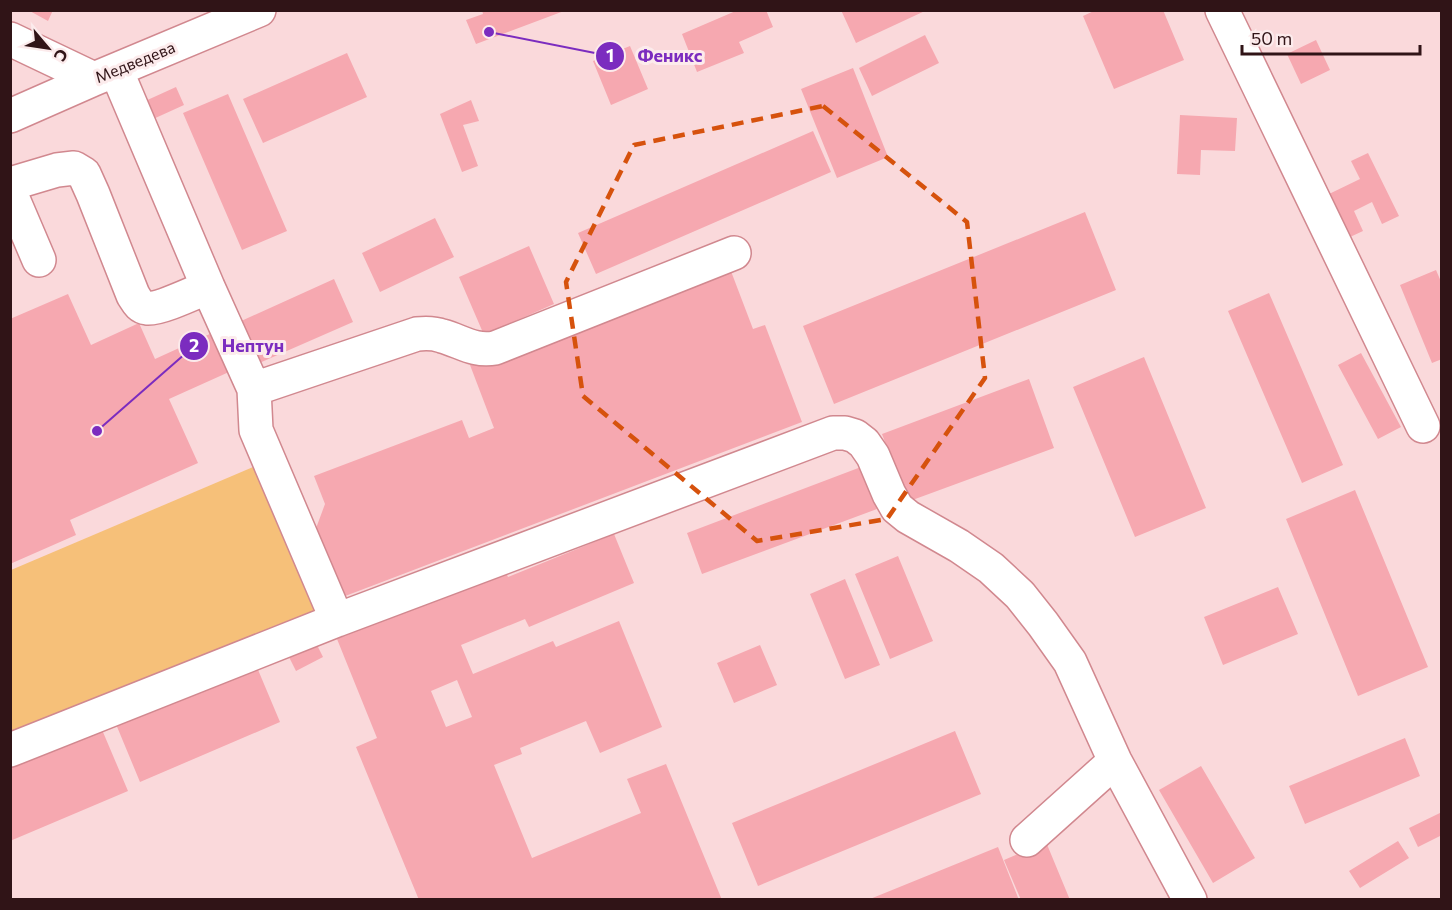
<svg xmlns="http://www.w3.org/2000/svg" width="1452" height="910" font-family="Commissioner,sans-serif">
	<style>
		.green { fill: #f6c079 }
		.building { fill: #f6a8b0; fill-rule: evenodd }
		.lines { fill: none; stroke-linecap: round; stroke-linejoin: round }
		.minor-casing { stroke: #d1888f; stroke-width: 36 }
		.minor { stroke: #fff; stroke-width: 33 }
		.marked { fill: none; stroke: #d6520d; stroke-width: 4.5; stroke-dasharray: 12 8; stroke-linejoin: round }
		.labels { text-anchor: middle; stroke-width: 6; stroke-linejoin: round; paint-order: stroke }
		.street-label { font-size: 16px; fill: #301417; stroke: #fcebec }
		.leader { fill: none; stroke: #7b2cbf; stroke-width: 2 }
		.callout-dot { fill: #7b2cbf; stroke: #fcebec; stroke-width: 2 }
		.mark-label { font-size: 18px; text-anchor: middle; font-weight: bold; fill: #fff }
		.callout-label { font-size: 18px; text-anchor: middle; font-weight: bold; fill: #7b2cbf; stroke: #fcebec; stroke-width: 6; stroke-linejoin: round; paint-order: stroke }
	</style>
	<rect width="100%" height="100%" fill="#fad9db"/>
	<path class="green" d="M258 465 315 611 11 735V570Z"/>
	<path class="building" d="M28 10H53L48 21Z
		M482 10H564V11L476 44 466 20 483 14Z
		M738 10H766L773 27 739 42 744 53 697 72 682 34Z
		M841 10H927L856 43Z
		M1096 10H1163L1184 60 1114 89 1083 16Z
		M925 35 939 63 872 96 859 68Z
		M1316 40 1330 70 1301 84 1287 54Z
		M630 46 648 89 611 105 593 61Z
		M347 53 367 97 263 143 243 99Z
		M853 68 888 157 837 178 801 89Z
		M176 87 184 105 151 120 143 102Z
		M228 94 287 231 242 250 183 113Z
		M471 100 479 121 463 125 478 166 462 172 440 114Z
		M1180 115 1237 118 1235 151 1201 150 1200 175 1177 174Z
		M813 131 831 172 596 274 578 233Z
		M1368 153 1399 216 1382 224 1372 202 1354 211 1363 231 1350 237 1329 194 1360 179 1351 161Z
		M1085 212 1116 290 834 404 803 326Z
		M435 218 454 257 380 292 362 253Z
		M529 246 554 304 484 335 459 277Z
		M729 266 753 329 765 325 802 422 340 598 315 531 325 504 314 476 462 420 469 438 494 428 470 365Z
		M1436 270 1442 284V359L1432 363 1400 285Z
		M334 279 353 322 257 364 239 322Z
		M1269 293 1343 465 1302 483 1228 311Z
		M68 294 91 345 139 323 155 359 212 333 229 372 169 399 198 463 70 520 76 535 10 564V319Z
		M1361 353 1401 427 1378 439 1338 365Z
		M1144 357 1206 508 1135 537 1073 387Z
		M1029 379 1054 448 907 502 882 434Z
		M861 467 877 509 702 574 687 533Z
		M1355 490 1428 667 1358 696 1286 519Z
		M614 534 634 583 529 627 525 619 461 645 473 674 553 641 556 647 619 621 662 727 600 753 586 721 520 748 522 754 494 765 532 858 641 813 627 779 666 764 722 900H419L356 747 377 738 337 639 505 570 508 577ZM457 680 472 717 446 727 431 691Z
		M898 556 933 641 890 659 855 574Z
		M845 579 880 665 845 679 810 594Z
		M1278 587 1298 634 1223 665 1204 617Z
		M314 639 323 657 296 671 287 653Z
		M760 645 777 685 734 703 717 663Z
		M253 658 280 722 140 782 113 717Z
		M100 725 128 791 10 841V762Z
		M955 731 981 794 758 886 732 823Z
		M1405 738 1420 776 1305 824 1289 786Z
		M1201 766 1255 858 1213 883 1159 790Z
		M1442 812V835L1418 847 1409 828Z
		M1398 841 1409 858 1360 888 1349 871Z
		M1046 842 1070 900H1021L1004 860Z
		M998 847 1019 900H870V899Z"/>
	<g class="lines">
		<defs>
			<path id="minor" d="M1222 10 1423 426
				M10 39 94 79
				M10 116 94 79 259 10
				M10 184 57 170 74 168 84 174 93 194 133 295C137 301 139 307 147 308 158 310 196 292 208 287
				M10 192 39 260
				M254 389 417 334C426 333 434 333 442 336 461 341 474 352 495 348L734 253
				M337 620 833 433H845L855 436 864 443 873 456 889 494 897 508 908 517 959 546 991 568 1020 595 1043 624 1070 662 1115 761 1190 900
				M10 750 337 620 256 430 254 389 208 287 116 70
				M1027 840 1115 761"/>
		</defs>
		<use href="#minor" class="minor-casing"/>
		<use href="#minor" class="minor"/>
	</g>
	<path class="marked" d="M823 106 967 222 985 378 887 519 757 541 583 396 566 282 634 145Z"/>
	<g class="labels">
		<g class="street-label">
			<text transform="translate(135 62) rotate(-22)" y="6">Медведева</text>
		</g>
	</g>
	<path class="leader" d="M489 32L610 56M97 431L194 346"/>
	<g class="callout-dot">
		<circle cx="489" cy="32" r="6"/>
		<circle cx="97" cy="431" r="6"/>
		<circle cx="610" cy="56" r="15"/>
		<circle cx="194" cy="346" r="15"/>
	</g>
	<g class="mark-label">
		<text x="610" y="62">1</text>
		<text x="194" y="352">2</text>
	</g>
	<g class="callout-label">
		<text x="670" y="62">Феникс</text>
		<text x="253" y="352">Нептун</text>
	</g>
	<rect width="1452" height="910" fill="none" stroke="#301417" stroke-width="24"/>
	<g transform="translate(48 48) rotate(119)" stroke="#fcebec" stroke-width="4.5" paint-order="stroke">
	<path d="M0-4.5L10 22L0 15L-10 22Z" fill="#301417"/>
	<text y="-9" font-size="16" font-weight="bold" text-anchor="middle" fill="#301417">С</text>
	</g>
	<path d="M1242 45v9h178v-9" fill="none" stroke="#301417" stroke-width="3"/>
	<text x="1251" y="45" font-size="18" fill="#301417" stroke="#fcebec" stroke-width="4.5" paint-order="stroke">50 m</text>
</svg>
